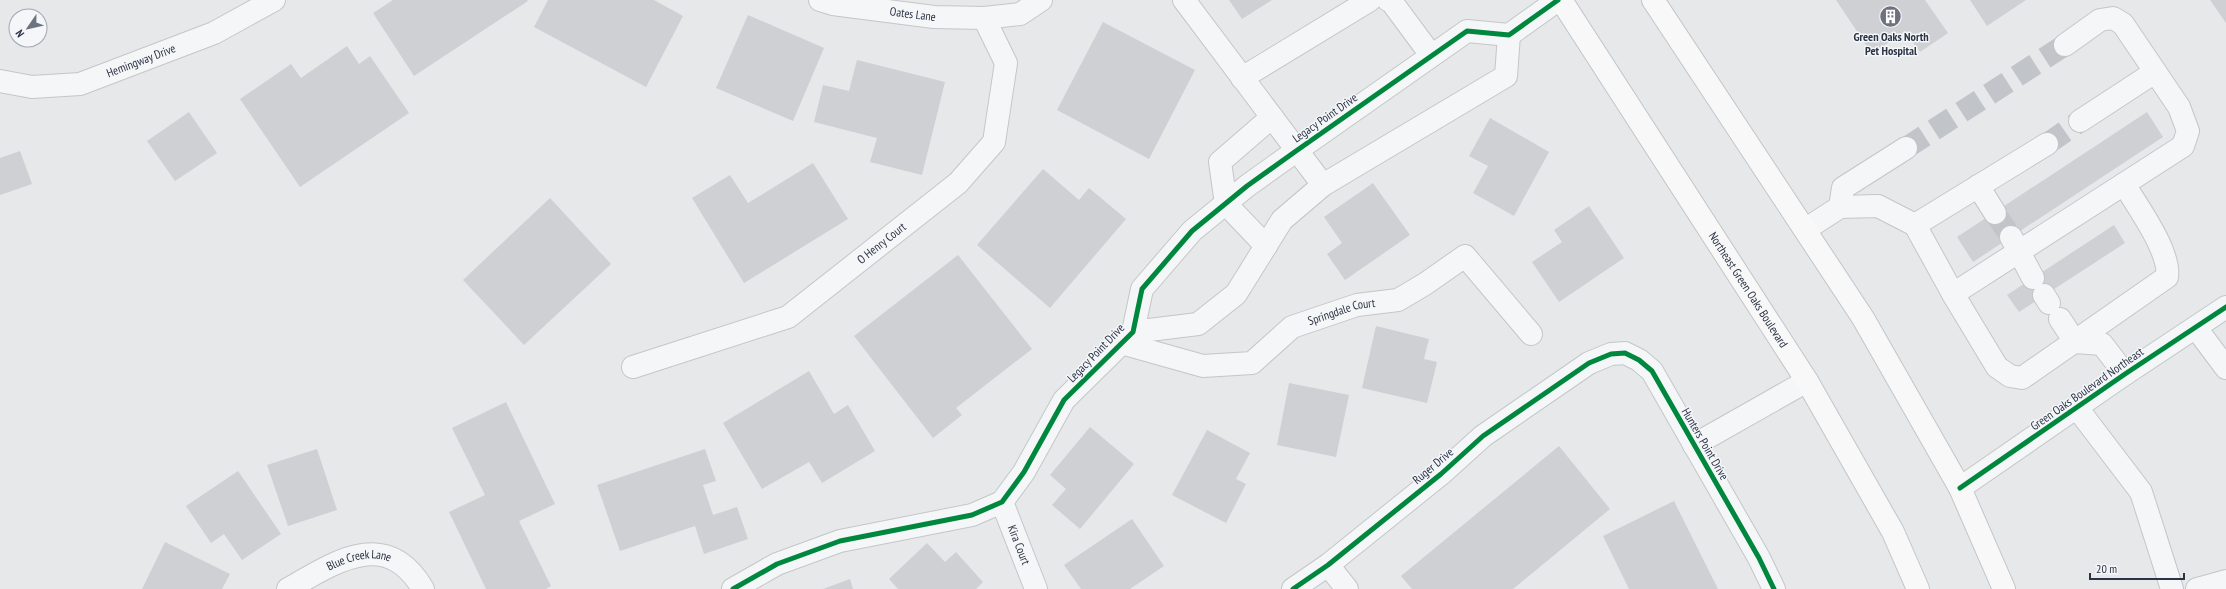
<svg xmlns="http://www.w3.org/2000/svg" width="2226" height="589" font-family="'PT Sans Narrow',sans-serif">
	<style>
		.building { fill: #ced0d3 }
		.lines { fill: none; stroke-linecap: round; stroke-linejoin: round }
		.minor-tunnel { stroke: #c1c4c9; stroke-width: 22; stroke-dasharray: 22 11; stroke-linecap: butt }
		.minor-casing { stroke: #c4c6c8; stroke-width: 24 }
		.major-casing { stroke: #c2c5c8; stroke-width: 24 }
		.minor { stroke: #f5f6f7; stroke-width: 22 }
		.major { stroke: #f8f8f8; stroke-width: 22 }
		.cycleway-casing { stroke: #f4f6f9; stroke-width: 8 }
		.cycleway { stroke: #00873e; stroke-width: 5 }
		.labels { text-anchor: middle; stroke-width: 3; stroke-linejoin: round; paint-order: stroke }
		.street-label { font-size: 12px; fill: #2b3445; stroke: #f4f6f9 }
		.poi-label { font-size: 12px; font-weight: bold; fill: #2b3445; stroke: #f4f6f9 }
	</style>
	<rect width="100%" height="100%" fill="#e6e8ea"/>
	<path class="building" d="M393 0H527L528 1 414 76 373 13Z
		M548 0H654L683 16 646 87 534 27Z
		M1229 0H1272L1242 19Z
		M1836 0H1925L1948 33 1920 52 1905 31 1872 54Z
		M1970 0H2026L1987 26Z
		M2210 0H2226V23Z
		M748 15 824 48 793 121 716 88Z
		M1103 22 1195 70 1149 159 1057 110Z
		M347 46 359 64 370 56 409 113 300 187 240 99 291 64 301 78Z
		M857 60 945 82 922 175 870 162 877 138 814 122 823 85 849 91Z
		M189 112 217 153 175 181 147 141Z
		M2147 112 2163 137 1973 262 1957 237Z
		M1490 118 1549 152 1514 216 1473 193 1488 166 1469 156Z
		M20 151 32 184 0 195V158Z
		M813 163 848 219 744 283 692 198 730 175 748 203Z
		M1043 169 1079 200 1089 188 1126 219 1050 308 977 245Z
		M1373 183 1410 235 1345 280 1327 254 1342 243 1324 217Z
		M550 198 611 264 524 345 463 280Z
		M1589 206 1624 258 1559 302 1532 262 1562 242 1554 230Z
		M2114 225 2125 243 2019 312 2007 295Z
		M958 255 1032 349 956 408 962 415 933 438 854 336Z
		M1376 326 1429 339 1424 359 1437 362 1427 403 1362 388Z
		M809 371 834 414 848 405 875 451 822 483 809 462 762 489 723 423Z
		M1289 383 1349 395 1336 457 1277 445Z
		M506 402 555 504 519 521 551 586 546 589H486L449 512 485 495 452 428Z
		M1090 427 1134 464 1080 529 1052 505 1066 489 1050 475Z
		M1207 430 1250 453 1236 479 1246 484 1226 523 1172 495Z
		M1559 446 1610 509 1513 589H1412L1401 576Z
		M317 449 337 510 288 526 267 465Z
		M705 449 716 481 703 485 713 515 737 507 748 539 704 554 695 526 620 551 597 485Z
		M238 471 281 534 242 560 224 534 211 543 186 506Z
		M1674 501 1718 589H1629L1603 536Z
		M1132 519 1164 566 1130 589H1081L1064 565Z
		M165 542 230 574 222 589H142Z
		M927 543 945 562 956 552 983 582 976 589H898L889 579Z
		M850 579 853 589H823Z"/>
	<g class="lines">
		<path class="minor-tunnel" d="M2047 144 2080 121
			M1906 148 2065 45
			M1995 213 2011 237"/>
		<defs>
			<g id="minor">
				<path id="s1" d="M820 0 833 4 934 17 984 18 1020 14 1041 0"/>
				<path d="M1184 0 1323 185"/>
				<path d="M1388 0 1391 1 1431 55"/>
				<path d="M1242 78 1370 0"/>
				<path id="s2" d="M0 81 32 87 80 84 214 33 274 0"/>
				<path d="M2080 121 2155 72"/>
				<path d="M1978 186 1995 213"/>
				<path d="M1840 207 1843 188 1906 148"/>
				<path d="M1915 225 2047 144"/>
				<path d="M1806 229 1840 207 1878 206 1915 225 1953 294 2183 146 2188 131 2179 107 2123 24 2113 18 2100 20 2065 45"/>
				<path d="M2011 237 2033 278"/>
				<path d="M1266 246 1226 204 1220 162 1272 117"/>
				<path d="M1953 294 1997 367 2010 376 2022 378 2167 277C2171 252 2137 206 2124 184"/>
				<path d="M2044 295 2049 303"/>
				<path d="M2060 319 2075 342 2102 344 2125 374"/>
				<path d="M2196 328 2226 368"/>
				<path d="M1133 332 1198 324 1236 294 1282 220 1323 185 1506 76 1509 35"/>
				<path id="s3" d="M1121 343 1203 366 1252 363 1292 327 1357 305 1398 300 1425 284 1465 256 1531 334"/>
				<path id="s4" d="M633 367 788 317 958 183 994 142 1006 63 984 18"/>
				<path d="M2077 408 2141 492 2172 589"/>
				<path d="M1694 445 1807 381"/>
				<path d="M1960 488 2125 374 2226 307"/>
				<path id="s5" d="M1002 502 1036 589"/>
				<path d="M1328 565 1347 589"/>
				<path id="s6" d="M288 589C334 563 386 526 423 589"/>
				<path d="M733 589 777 564 840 541 972 515 1002 502 1024 472 1064 400 1133 332 1142 289 1192 231 1247 186 1296 151 1467 31 1509 35 1558 0"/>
				<path d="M1293 589 1328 565 1441 474 1483 436 1589 363 1611 354 1625 353 1639 360 1652 371 1759 558 1774 589"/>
				<path d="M2197 589 2226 581"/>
			</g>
			<g id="major">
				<path id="s7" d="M1561 0 1807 381 1893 532 1918 589"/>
				<path d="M1653 0 1863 318 1960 488 2004 589"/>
			</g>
		</defs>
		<use href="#minor" class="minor-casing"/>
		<use href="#major" class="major-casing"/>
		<use href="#minor" class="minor"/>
		<use href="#major" class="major"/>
		<defs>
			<path id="cycleway" d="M1960 488 2125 374 2226 307
				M733 589 777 564 840 541 972 515 1002 502 1024 472 1064 400 1133 332 1142 289 1192 231 1247 186 1296 151 1467 31 1509 35 1558 0
				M1293 589 1328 565 1441 474 1483 436 1589 363 1611 354 1625 353 1639 360 1652 371 1759 558 1774 589"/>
		</defs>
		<use href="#cycleway" class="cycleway-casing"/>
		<use href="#cycleway" class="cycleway"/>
	</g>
	<defs>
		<symbol id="building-disc" viewBox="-11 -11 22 22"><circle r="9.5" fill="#6c737f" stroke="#f4f6f9"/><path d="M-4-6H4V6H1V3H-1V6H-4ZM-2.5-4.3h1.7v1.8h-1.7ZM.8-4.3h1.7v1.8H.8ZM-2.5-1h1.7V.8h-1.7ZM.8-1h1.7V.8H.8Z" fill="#fff"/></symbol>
	</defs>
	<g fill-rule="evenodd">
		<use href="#building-disc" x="1878" y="4" width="25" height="25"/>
	</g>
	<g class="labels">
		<g class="street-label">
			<text dy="4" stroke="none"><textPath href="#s1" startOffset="94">Oates Lane</textPath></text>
			<text dy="4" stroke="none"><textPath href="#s2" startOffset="146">Hemingway Drive</textPath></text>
			<text transform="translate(1325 118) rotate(-35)" y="4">Legacy Point Drive</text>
			<text dy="4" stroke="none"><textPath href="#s4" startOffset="282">O Henry Court</textPath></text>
			<text dy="4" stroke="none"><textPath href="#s7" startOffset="345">Northeast Green Oaks Boulevard</textPath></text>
			<text dy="4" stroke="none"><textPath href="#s3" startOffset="240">Springdale Court</textPath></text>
			<text transform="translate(1096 353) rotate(-46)" y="4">Legacy Point Drive</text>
			<text transform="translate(2087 389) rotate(-35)" y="4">Green Oaks Boulevard Northeast</text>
			<text transform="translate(1705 444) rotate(60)" y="4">Hunters Point Drive</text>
			<text transform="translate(1433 466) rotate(-40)" y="4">Ruger Drive</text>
			<text dy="4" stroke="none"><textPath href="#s5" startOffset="46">Kira Court</textPath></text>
			<text dy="4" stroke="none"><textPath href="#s6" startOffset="78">Blue Creek Lane</textPath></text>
		</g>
		<g class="poi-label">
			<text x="1891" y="41">Green Oaks North<tspan x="1891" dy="14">Pet Hospital</tspan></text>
		</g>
	</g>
	<g transform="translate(28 28) rotate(236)"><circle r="19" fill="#f4f6f9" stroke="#a4a8b1"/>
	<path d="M0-3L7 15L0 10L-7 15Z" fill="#6c737f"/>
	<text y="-6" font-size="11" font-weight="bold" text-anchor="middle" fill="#2b3445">N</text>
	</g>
	<path d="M2090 573v6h94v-6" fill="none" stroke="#2b3445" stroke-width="2"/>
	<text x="2096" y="573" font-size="12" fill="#2b3445" stroke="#f4f6f9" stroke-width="3" paint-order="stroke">20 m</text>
</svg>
